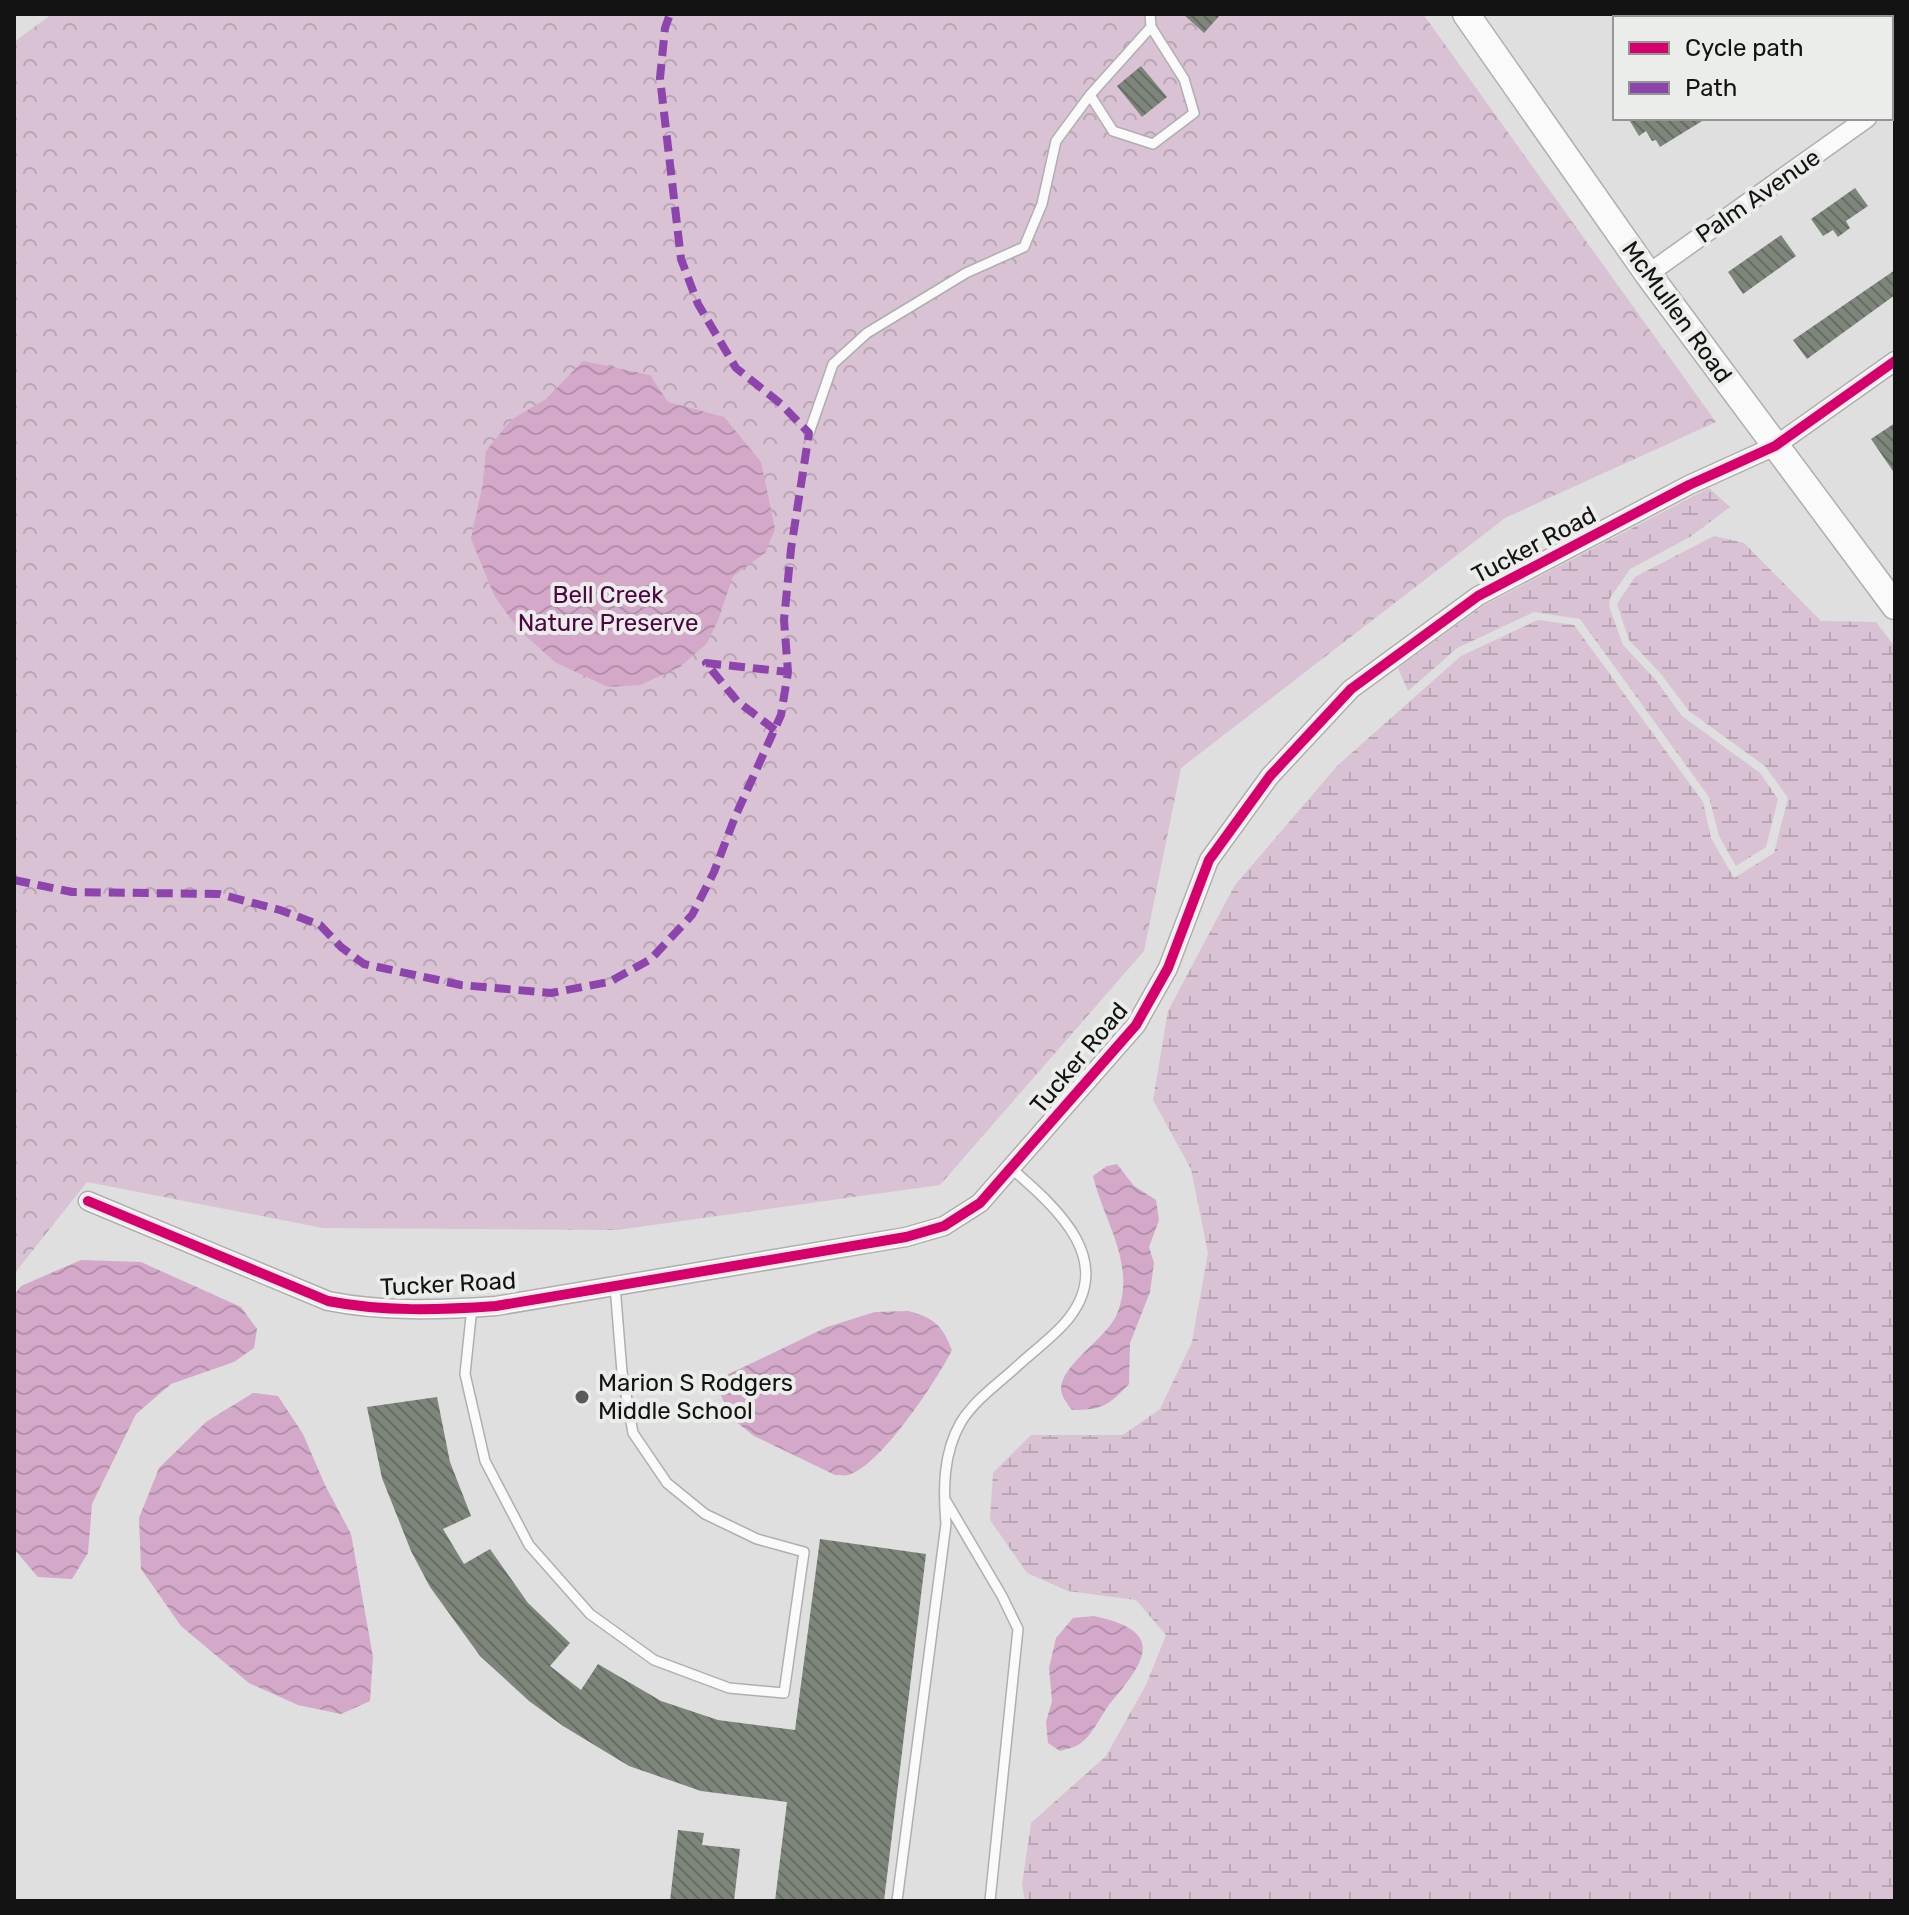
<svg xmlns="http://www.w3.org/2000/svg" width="1909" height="1915" font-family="Rubik,sans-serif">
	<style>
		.wetland { fill: url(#wetland-marsh) }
		.park { fill: url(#park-crowns) }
		.water { fill: url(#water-waves) }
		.building { fill: url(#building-back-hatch) }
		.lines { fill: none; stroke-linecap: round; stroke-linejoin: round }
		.lane-casing { stroke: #aeafae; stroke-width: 12 }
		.street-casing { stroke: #aeafae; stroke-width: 21 }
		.secondary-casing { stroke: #aeafae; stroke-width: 29 }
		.lane { stroke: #fafafa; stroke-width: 9 }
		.street { stroke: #fafafa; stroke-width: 18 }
		.secondary { stroke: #fafafa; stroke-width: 26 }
		.quiet { stroke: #8e44ad; stroke-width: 8; stroke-dasharray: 16 8; stroke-linecap: butt }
		.cycleway-casing { stroke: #ebedea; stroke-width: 15 }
		.cycleway { stroke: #d6006c; stroke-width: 10 }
		.poi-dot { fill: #595a59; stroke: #ebedea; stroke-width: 3 }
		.labels { text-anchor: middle; stroke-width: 8; stroke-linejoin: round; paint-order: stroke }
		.street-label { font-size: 24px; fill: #121312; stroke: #ebedea }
		.park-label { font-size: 24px; fill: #4f0444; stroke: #ebedea }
		.poi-label { font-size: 24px; fill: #121312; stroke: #ebedea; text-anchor: start }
	</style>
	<defs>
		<pattern id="wetland-marsh" width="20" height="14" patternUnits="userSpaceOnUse" patternTransform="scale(2)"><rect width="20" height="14" fill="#d8c2d3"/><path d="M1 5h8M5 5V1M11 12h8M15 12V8" fill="none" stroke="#b8a6b4"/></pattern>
		<pattern id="park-crowns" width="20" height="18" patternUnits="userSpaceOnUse" patternTransform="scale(2)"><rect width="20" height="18" fill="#d8c2d3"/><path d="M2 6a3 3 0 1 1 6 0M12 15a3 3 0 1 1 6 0" fill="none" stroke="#b8a6b4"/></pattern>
		<pattern id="water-waves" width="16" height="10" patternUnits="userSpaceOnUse" patternTransform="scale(2)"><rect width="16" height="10" fill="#d3a8c9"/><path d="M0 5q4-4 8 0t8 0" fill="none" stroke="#b490ac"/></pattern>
		<pattern id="building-back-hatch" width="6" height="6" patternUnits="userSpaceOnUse" patternTransform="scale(2)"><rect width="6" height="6" fill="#7e867c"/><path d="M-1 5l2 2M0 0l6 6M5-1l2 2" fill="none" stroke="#666c64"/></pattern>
	</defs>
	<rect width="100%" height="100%" fill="#dedfde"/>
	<path class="wetland" d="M1709 488 1730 507 1690 537 1630 569 1610 598 1609 606 1623 645 1655 679 1682 716 1760 773 1778 799 1766 847 1736 866 1719 836 1709 797 1580 619 1534 612 1457 648 1408 691 1398 668 1483 606Z
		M1714 536 1744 543 1821 621 1876 622 1895 647V1901H1025L1022 1885 1031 1823 1106 1756 1146 1685 1166 1635 1136 1600 1068 1591 1027 1573 990 1520 993 1473 1031 1435H1123L1160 1409 1192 1342 1208 1253 1191 1169 1153 1100 1168 1011 1235 885 1338 765 1461 656 1538 620 1574 625 1703 802 1711 838 1734 878 1774 853 1788 798 1765 766 1689 711 1661 674 1629 640 1617 604 1635 577Z"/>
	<path class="park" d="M52 14H1423L1716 422 1505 518 1181 768 1144 951 940 1185 617 1230 323 1228 87 1182 14 1274V42Z"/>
	<path class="water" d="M583 361 650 375 668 402 724 417 761 462 775 529 765 553 733 576 718 620 707 643 680 667 640 685 608 687 555 662 519 630 495 597 471 539 483 483 486 451 511 420 546 399Z
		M1117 1164 1134 1186 1156 1200 1159 1220 1149 1247 1154 1263 1150 1292 1130 1343 1129 1384C1108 1406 1102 1410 1072 1410 1067 1403 1061 1397 1061 1388 1062 1364 1107 1338 1117 1314 1137 1265 1104 1222 1093 1176L1107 1166Z
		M81 1260 141 1262 241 1307 257 1329 254 1348 234 1362 171 1384 136 1414 92 1504 88 1553 72 1579 38 1577 14 1549V1295L21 1286Z
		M908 1311C934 1318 942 1325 952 1350 937 1380 880 1467 848 1475 844 1476 840 1475 835 1475L754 1436 730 1417 718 1388 727 1375 827 1327 875 1312Z
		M253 1393 278 1396 303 1434 325 1485 351 1534 373 1657 370 1701 341 1714 298 1705 249 1683 181 1626 141 1569 139 1518 159 1468 206 1422Z
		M1094 1616C1163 1631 1149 1657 1112 1701 1101 1714 1093 1736 1078 1745 1073 1748 1065 1749 1060 1751L1048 1743 1046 1722 1052 1701 1049 1668 1056 1638 1073 1618Z"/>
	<path class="building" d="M1183 14H1221L1204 33Z
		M1141 66 1167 97 1142 117 1117 86Z
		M1628 118H1707L1660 147 1656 140 1652 141 1646 131 1639 136Z
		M1855 188 1868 206 1846 221 1850 228 1838 237 1833 230 1823 236 1811 219Z
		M1781 235 1796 256 1743 294 1728 272Z
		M1895 270V295L1807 359 1793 340Z
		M1895 423V474L1871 439Z
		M437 1397 450 1462 471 1516 443 1529 464 1564 490 1549 528 1603 570 1643 550 1666 581 1690 598 1664 661 1701 718 1720 795 1730 820 1539 926 1554 884 1901H775L787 1802 701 1791 629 1766 563 1726 529 1701 480 1656 430 1587 411 1551 382 1478 367 1407Z
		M678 1830 704 1833 702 1845 740 1849 734 1901H670Z"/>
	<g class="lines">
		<defs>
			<path id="lane" d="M1150 14 1151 27 1184 79 1194 113 1153 144 1113 131 1090 95 1151 27
				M809 433 833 364 867 333 966 273 1024 247 1042 204 1056 141 1090 95
				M472 1307 465 1374 485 1461 529 1545 590 1614 654 1660 729 1688 784 1693 804 1552 757 1539 705 1514 667 1483 633 1433 622 1372 615 1286
				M946 1501 1002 1596 1018 1629 990 1901
				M897 1901 946 1524C943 1489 943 1453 961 1422 974 1401 995 1386 1013 1370 1029 1355 1048 1341 1063 1325 1120 1263 1058 1209 1012 1169"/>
			<path id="street" d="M1891 101 1895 98
				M1648 274 1867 118
				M88 1201 328 1301C383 1312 440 1310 496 1306L906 1237 944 1226 980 1203 1136 1025 1168 968 1209 860 1270 776 1351 689 1478 596 1689 485 1775 446 1895 361"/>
			<path id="secondary" d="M1466 14 1648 274 1895 606"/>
		</defs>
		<use href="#lane" class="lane-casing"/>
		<use href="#street" class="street-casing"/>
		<use href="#secondary" class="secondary-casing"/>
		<use href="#lane" class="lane"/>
		<use href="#street" class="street"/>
		<use href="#secondary" class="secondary"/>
		<path class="quiet" d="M775 730 737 701 706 663 788 672
			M14 880 72 892 219 894 280 910 320 925 341 947 364 964 461 985 551 993 609 982 651 959 692 915 714 872 735 817 781 715 788 672 784 620 791 549 809 433 781 404 736 368 698 304 681 259 660 78 665 28 670 14"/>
		<defs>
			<path id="cycleway" d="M88 1201 328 1301C383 1312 440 1310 496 1306L906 1237 944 1226 980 1203 1136 1025 1168 968 1209 860 1270 776 1351 689 1478 596 1689 485 1775 446 1895 361"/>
		</defs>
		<use href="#cycleway" class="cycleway-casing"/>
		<use href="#cycleway" class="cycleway"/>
	</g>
	<circle class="poi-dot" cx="582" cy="1397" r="8"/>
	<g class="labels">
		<g class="street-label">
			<text transform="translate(1758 196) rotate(-35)" y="8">Palm Avenue</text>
			<text transform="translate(1677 312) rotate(54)" y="8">McMullen Road</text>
			<text transform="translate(1534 545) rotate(-28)" y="8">Tucker Road</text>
			<text transform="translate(1079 1058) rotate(-50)" y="8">Tucker Road</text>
			<text transform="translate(448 1284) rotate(-3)" y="8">Tucker Road</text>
		</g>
		<g class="park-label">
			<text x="608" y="603">Bell Creek<tspan x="608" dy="28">Nature Preserve</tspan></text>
		</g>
		<g class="poi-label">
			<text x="598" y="1391">Marion S Rodgers<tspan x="598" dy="28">Middle School</tspan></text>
		</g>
	</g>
	<rect width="1909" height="1915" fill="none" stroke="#121312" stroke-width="32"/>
	<rect x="1613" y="16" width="280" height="104" fill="#ebedea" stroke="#949694" stroke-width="2"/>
	<rect x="1629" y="42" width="40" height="12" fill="#d6006c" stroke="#949694" stroke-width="2"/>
	<text x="1685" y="56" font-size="24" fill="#121312">Cycle path</text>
	<rect x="1629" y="82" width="40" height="12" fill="#8e44ad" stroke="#949694" stroke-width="2"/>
	<text x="1685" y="96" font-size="24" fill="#121312">Path</text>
</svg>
